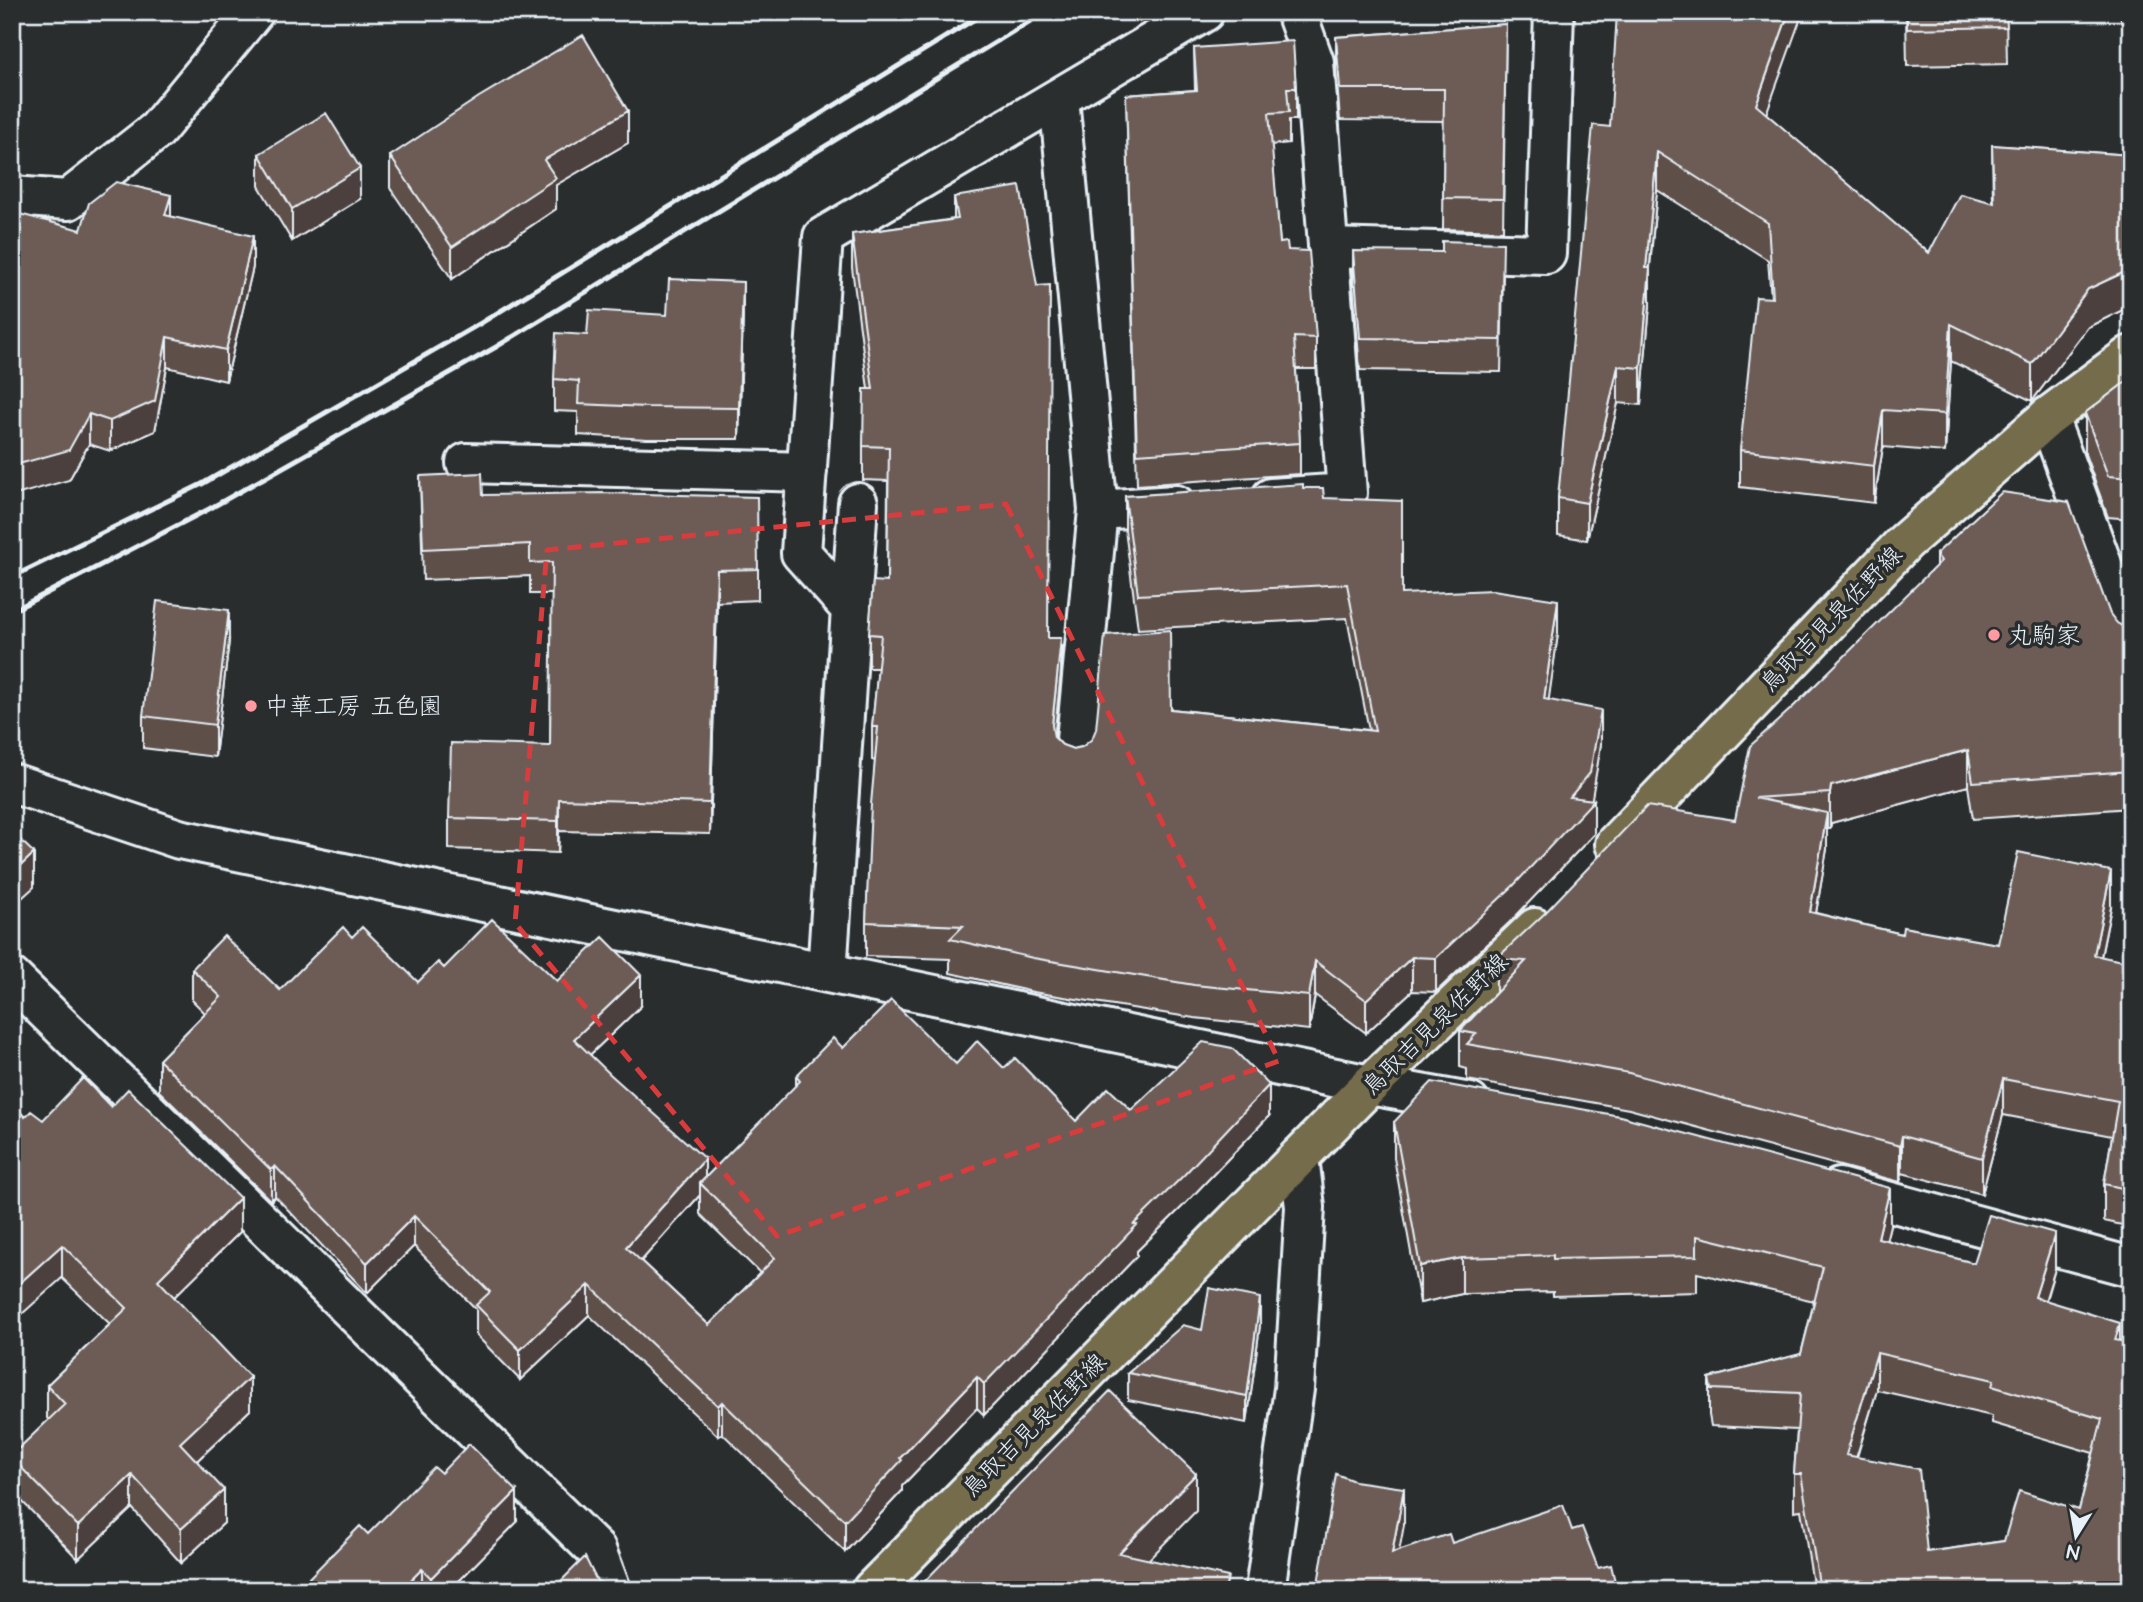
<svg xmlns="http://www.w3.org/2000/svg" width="2143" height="1602" font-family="'Architects Daughter','Klee One',sans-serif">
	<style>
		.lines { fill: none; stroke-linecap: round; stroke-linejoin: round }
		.minor-casing { stroke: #e8f1f8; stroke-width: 44 }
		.major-casing { stroke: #e8f1f8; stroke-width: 44 }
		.minor { stroke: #2a2d2e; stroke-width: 38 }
		.major { stroke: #746c4b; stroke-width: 38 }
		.rail { stroke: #e8f1f8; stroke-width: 5 }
		.wall { fill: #5e4f49; stroke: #e8f1f8; stroke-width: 2; fill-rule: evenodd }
		.shaded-wall { fill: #4c403c; stroke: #e8f1f8; stroke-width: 2 }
		.building { fill: #6d5c55; stroke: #e8f1f8; stroke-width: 2; fill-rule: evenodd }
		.marked { fill: none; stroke: #d83c3d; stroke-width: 5; stroke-dasharray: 14 9; stroke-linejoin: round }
		.poi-dot { fill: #ff9aa2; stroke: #2a2d2e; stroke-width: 2.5 }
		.labels { text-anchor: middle; stroke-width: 7; stroke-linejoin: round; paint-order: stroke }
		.street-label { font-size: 24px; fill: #e8f1f8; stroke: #2a2d2e }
		.poi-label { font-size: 24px; fill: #e8f1f8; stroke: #2a2d2e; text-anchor: start }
	</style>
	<rect width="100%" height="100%" fill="#2a2d2e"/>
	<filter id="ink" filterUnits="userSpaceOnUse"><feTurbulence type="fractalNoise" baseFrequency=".0143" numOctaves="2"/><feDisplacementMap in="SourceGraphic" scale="14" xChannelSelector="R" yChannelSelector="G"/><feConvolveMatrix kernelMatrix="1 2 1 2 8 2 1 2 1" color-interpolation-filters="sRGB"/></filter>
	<g filter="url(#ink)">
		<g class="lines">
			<defs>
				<path id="minor" d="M1059 98 1098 510 1074 761
					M12 196 68 200 157 130 254 12
					M1328 248 1546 254 1554 12
					M2048 417 2131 643
					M466 463 807 472
					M1271 498 1347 493 1314 62 1296 12
					M1098 510 1176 505
					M851 609 801 553 823 237 1204 12
					M12 783 179 839 1370 1085 1470 1103
					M827 973 858 503
					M12 978 596 1550 611 1590
					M1839 1188 2131 1267
					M1265 1590 1294 1389 1305 1207 1299 1157"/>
				<path id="major" d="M1615 844 1905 542 2048 417 2131 355
					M872 1590 1370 1085 1535 928"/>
			</defs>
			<use href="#minor" class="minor-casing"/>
			<use href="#major" class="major-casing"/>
			<use href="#minor" class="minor"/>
			<use href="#major" class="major"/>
			<path class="rail" d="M12 577 202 484 481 323 986 12
				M12 611 209 509 496 347 1045 12"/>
		</g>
		<path class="wall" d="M1460 12H1506V20Z
			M1906 12H2006L2007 64 1907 66Z
			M2119 12H2131V53Z
			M1506 24 1503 231 1443 229 1444 121 1340 120 1336 69V37Z
			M1194 48 1296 88V120H1289V143L1271 145 1280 243 1288 250 1316 338V369H1296L1300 443V474L1137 485 1126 95 1195 90Z
			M2131 71V306L2088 327 2032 401 1951 361 1945 452 1883 447 1874 503 1740 487V450L1771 298 1768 260 1657 190 1650 268V305L1641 405 1618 403 1587 540 1558 535V498L1610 127 1766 114 1929 253 1993 203 1992 145 2130 155 2127 111V73Z
			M628 143 556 185V209L452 279 390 188V156Z
			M259 154 360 199 292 241 259 186Z
			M954 197 1048 638 1061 671 1054 736 1062 745 1073 749 1082 747 1171 709 1369 730 1347 618 1138 629 1125 530V496L1303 488 1324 498 1402 594 1558 634 1548 700 1601 744 1591 800 1594 834 1513 919 1436 992 1412 991 1366 1033 1315 995 1309 1030 1194 1018 1033 992 950 973V959L866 956V922L875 761 872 760V727L878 668H869V634L887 582 888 481 863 480V446L868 389 852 268V234L954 219Z
			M171 216 253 267 226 381 167 367 155 431 110 451 89 444 69 480 81 230Z
			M1353 251 1503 275 1501 372 1360 370 1353 283Z
			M743 314 739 439H647L578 435V412L554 411V379L587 335 667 315Z
			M2131 378V519L2108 517 2085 454V413Z
			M420 476 483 495 758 569V600L717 602 710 834 559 831 558 853 449 849V818L550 746 552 594H530V576L423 580Z
			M1936 554 2110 614 2131 648V808L1973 819 1968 786 1831 823 1830 829H1827V849L1816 913 1902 934 1998 944 2111 907 2101 957 2131 963V1227L2104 1221V1184L2112 1136 2003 1115 1982 1194 1902 1173 1900 1182 1629 1109 1467 1080V1069L1460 1067V1031L1496 993V959L1735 820 1793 707 1936 567Z
			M229 641 215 757 143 748V716Z
			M352 937 418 982 444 968 557 981 641 1006 590 1055 705 1178 796 1086V1076L843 1048 956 1064 1004 1068 1076 1121 1131 1110 1269 1116 1184 1205 1137 1251V1256L984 1415 977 1408 902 1486V1491L845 1552 722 1433 718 1436 589 1315 520 1380 476 1335V1309L414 1246 367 1293 275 1196 271 1201 159 1091V1060L205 1013 192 1000V969L280 990ZM700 1195V1214L760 1273 709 1325 641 1261Z
			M111 1107 240 1232 174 1297 250 1410 197 1461 224 1523 181 1563 132 1508 78 1559 12 1491V1455L49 1420 47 1418V1385L110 1324 62 1278 25 1117 43 1120Z
			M1394 1122 1890 1225 1886 1241 1974 1263 2055 1269 2046 1300 2120 1341 2131 1590H1814L1801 1510 1794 1511V1474L1797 1430 1711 1426 1709 1415V1378L1801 1354 1814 1301 1697 1273V1292L1553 1296V1292L1462 1294 1420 1303 1394 1158ZM1877 1390 1992 1416V1423L2093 1453 2079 1510 2004 1541 1927 1552 1857 1457Z
			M1260 1325 1247 1423 1128 1400V1373Z
			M441 1473 517 1522 450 1590H297L368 1534Z"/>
		<path class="shaded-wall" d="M1789 12H1803L1756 142V105Z
			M628 111V143L556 185V209L452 279V247L544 160Z
			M1657 152V190L1646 305V268Z
			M360 168V199L292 241V209Z
			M171 195V225L165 215Z
			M253 236V267L226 381V350Z
			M1650 268V305L1641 405V368Z
			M2131 269V306L2088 327 2032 401V364L2088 289Z
			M743 282V314L739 439V408Z
			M1951 324V361L1945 452V414Z
			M167 337V367L155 431 110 451V421Z
			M1618 366V403L1587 540V503Z
			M1883 410V447L1874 503V466Z
			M89 414V444L69 480 12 496V466Z
			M717 570V602L710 834V803Z
			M1558 600V634L1544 733V699Z
			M229 610V641L215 757V725Z
			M1061 638V671L1052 759V725Z
			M1601 710V744L1591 804 1594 800V834L1513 919 1436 992V958L1570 797Z
			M1968 750V786L1831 823 1830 829V793L1831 786Z
			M559 799V831L558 853V821Z
			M1827 813V849L1810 948V912Z
			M34 853V887L12 907V874Z
			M2111 871V907L2094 991V955Z
			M1412 957V991L1366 1033V1000Z
			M1315 961V995L1309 1030V996Z
			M641 975V1006L574 1070V1039Z
			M2003 1079V1115L1982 1194V1158Z
			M1269 1085V1116L1184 1205 1137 1251V1256L984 1415V1384L1134 1224Z
			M1902 1136V1173L1900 1182V1146Z
			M705 1159V1188L700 1183V1195L626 1278V1247Z
			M275 1166V1196L271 1201V1170Z
			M1890 1188V1225L1878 1275V1238Z
			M240 1198V1232L158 1313V1280Z
			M414 1216V1246L367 1293V1263Z
			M2055 1233V1269L2035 1333V1297Z
			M62 1245V1278L12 1323V1290Z
			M1462 1258V1294L1420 1303V1266Z
			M589 1285V1315L520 1380V1350Z
			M1260 1298V1325L1247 1423V1396Z
			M2120 1323V1360L2115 1340Z
			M1877 1353V1390L1846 1491V1455Z
			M250 1377V1410L180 1477V1443Z
			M977 1377V1408L902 1486V1491L845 1552V1521L900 1458Z
			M722 1402V1433L718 1436V1406Z
			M1196 1474V1511L1119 1590V1553Z
			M132 1475V1508L78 1559V1526Z
			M1404 1488V1525L1392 1590V1553Z
			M224 1490V1523L181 1563V1529Z
			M517 1491V1522L450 1590H431V1578Z
			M422 1569V1590H401Z"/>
		<path class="building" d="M1617 12H1789L1756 105 1929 253 1960 194 1994 203 1992 145 2131 155V269L2088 289 2032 364 1951 324 1945 414 1883 410 1874 466 1740 450 1756 297 1773 298 1768 223 1657 152 1646 268H1650L1641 368 1618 366 1587 503 1558 498 1593 125 1610 127Z
			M1907 12H2006L2007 27 1907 29Z
			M1506 24 1503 199 1443 198 1444 89H1340L1336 37Z
			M583 35 628 111 544 160 556 178 452 247 390 156 479 97Z
			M1293 41 1296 88H1287L1289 112 1269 113 1280 243 1287 242 1288 250 1309 251 1316 338 1294 337 1300 443 1137 454 1126 95 1197 90 1194 48Z
			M2131 71V130L2127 73Z
			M326 113 360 168 292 209 259 154Z
			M116 182 171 195 165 215 253 236 226 350 167 337 155 401 110 421 89 414 69 450 12 466V212L81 230 89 203Z
			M1020 186 1037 286 1050 285 1048 638H1061L1052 725 1054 737 1062 745 1073 749 1082 747 1092 739 1096 729 1105 635 1170 630 1171 709 1375 731 1347 584 1138 595 1125 496 1303 484V488H1323L1324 498 1402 501V594L1493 590 1558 600 1544 699 1601 710 1590 773 1570 797 1594 800 1513 886 1436 958 1412 957 1366 1000 1315 961 1309 996 1194 985 1033 958 950 939 963 926 866 922 871 804 878 727H872L881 635 869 634 873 581 887 582 889 447 863 446 864 389H873L852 234 958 219 954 197Z
			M1442 241 1503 243 1501 340 1360 338 1353 251 1442 252Z
			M669 279 743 282 739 408 647 407 578 404 579 381 554 379 556 333 587 335 589 310 667 315Z
			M2131 378V478L2108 476 2085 413Z
			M482 473 483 495 604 493 757 497 758 569 717 570 710 803 559 799 558 821 449 818 451 743 550 746 552 562 530 563V544L423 549 420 476Z
			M2002 492 2069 502 2110 614 2117 623 2122 626 2131 648V771L1973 782 1968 750 1831 786 1830 793 1755 798 1827 813 1810 912 1902 934 1903 927 1998 944 2018 852 2111 871 2094 955 2131 963V1190L2104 1184 2118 1101 2003 1079 1982 1158 1902 1136 1900 1146 1629 1073 1467 1044 1476 1034 1460 1031 1526 961 1496 959 1544 914 1647 806 1735 820 1750 746 1793 707 1941 561 1936 554Z
			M157 601 229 610 215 725 143 716Z
			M12 832 34 853 12 874Z
			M492 919 557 981 603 937 641 975 574 1039 611 1075 705 1159 626 1247 709 1325 775 1258 700 1183 800 1081 796 1076 833 1038 843 1048 891 1000 956 1064 977 1041 1004 1068 1015 1058 1076 1121 1108 1088 1131 1110 1203 1042 1232 1048 1269 1085 1184 1175 1134 1224 1137 1225 984 1384 977 1377 900 1458 902 1460 845 1521 722 1402 718 1406 589 1285 520 1350 476 1305 490 1292 414 1216 367 1263 275 1166 271 1170 159 1060 221 997 192 969 224 936 280 990 343 927 352 937 362 927 418 982 438 962 444 968Z
			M83 1078 111 1107 128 1089 240 1198 158 1280 250 1377 180 1443 224 1490 181 1529 132 1475 78 1526 12 1458V1455L65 1404 47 1385 127 1308 62 1245 12 1290V1103L25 1117 31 1111 43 1120Z
			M1432 1082 1620 1116 1890 1188 1878 1238 1974 1263 1989 1215 2055 1233 2035 1297 2120 1323 2115 1340 2131 1343V1590H1820L1801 1474H1794L1800 1393 1711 1389 1709 1378 1801 1354 1823 1267 1697 1236V1256L1553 1259V1255L1462 1258 1420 1266 1394 1122ZM1877 1353 1994 1380 1992 1386 2102 1419 2079 1510 2019 1491 2004 1541 1927 1552 1919 1469 1846 1455Z
			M1209 1288 1260 1298 1247 1396 1128 1373 1183 1325 1202 1330Z
			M1110 1391 1196 1474 1119 1553 1228 1577 1225 1590H922L919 1587Z
			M469 1444 517 1491 431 1578 422 1569 401 1590H297L360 1526 368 1534 434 1467 441 1473Z
			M1336 1474 1354 1481 1404 1488 1392 1553 1449 1534 1452 1543 1563 1505 1572 1530 1582 1527 1598 1568 1611 1565 1617 1590H1317Z
			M585 1557 597 1581 607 1586 616 1585 621 1590H552Z
			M102 1585 107 1590H97Z"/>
	</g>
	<path class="marked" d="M1006 504 1279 1061 777 1236 515 923 547 550Z"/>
	<g class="poi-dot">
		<circle cx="1994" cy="635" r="7"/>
		<circle cx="251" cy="706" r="7"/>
	</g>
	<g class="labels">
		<g class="street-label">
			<text transform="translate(1831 619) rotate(-46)" y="8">鳥取吉見泉佐野線</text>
			<text transform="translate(1435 1024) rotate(-44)" y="8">鳥取吉見泉佐野線</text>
			<text transform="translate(1034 1425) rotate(-45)" y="8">鳥取吉見泉佐野線</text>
		</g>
		<g class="poi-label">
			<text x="2008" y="643">丸駒家</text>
			<text x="265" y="714">中華工房 五色園</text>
		</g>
	</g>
	<rect width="2143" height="1602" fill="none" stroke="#2a2d2e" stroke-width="42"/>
	<rect x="21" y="21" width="2101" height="1560" fill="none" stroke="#e8f1f8" stroke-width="2.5" filter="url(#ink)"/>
	<g transform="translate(2076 1536) rotate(191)" stroke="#2a2d2e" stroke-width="5" paint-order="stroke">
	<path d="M0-5L12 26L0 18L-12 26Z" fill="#e8f1f8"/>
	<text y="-10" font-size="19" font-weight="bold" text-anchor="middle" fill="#e8f1f8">N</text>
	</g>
</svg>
